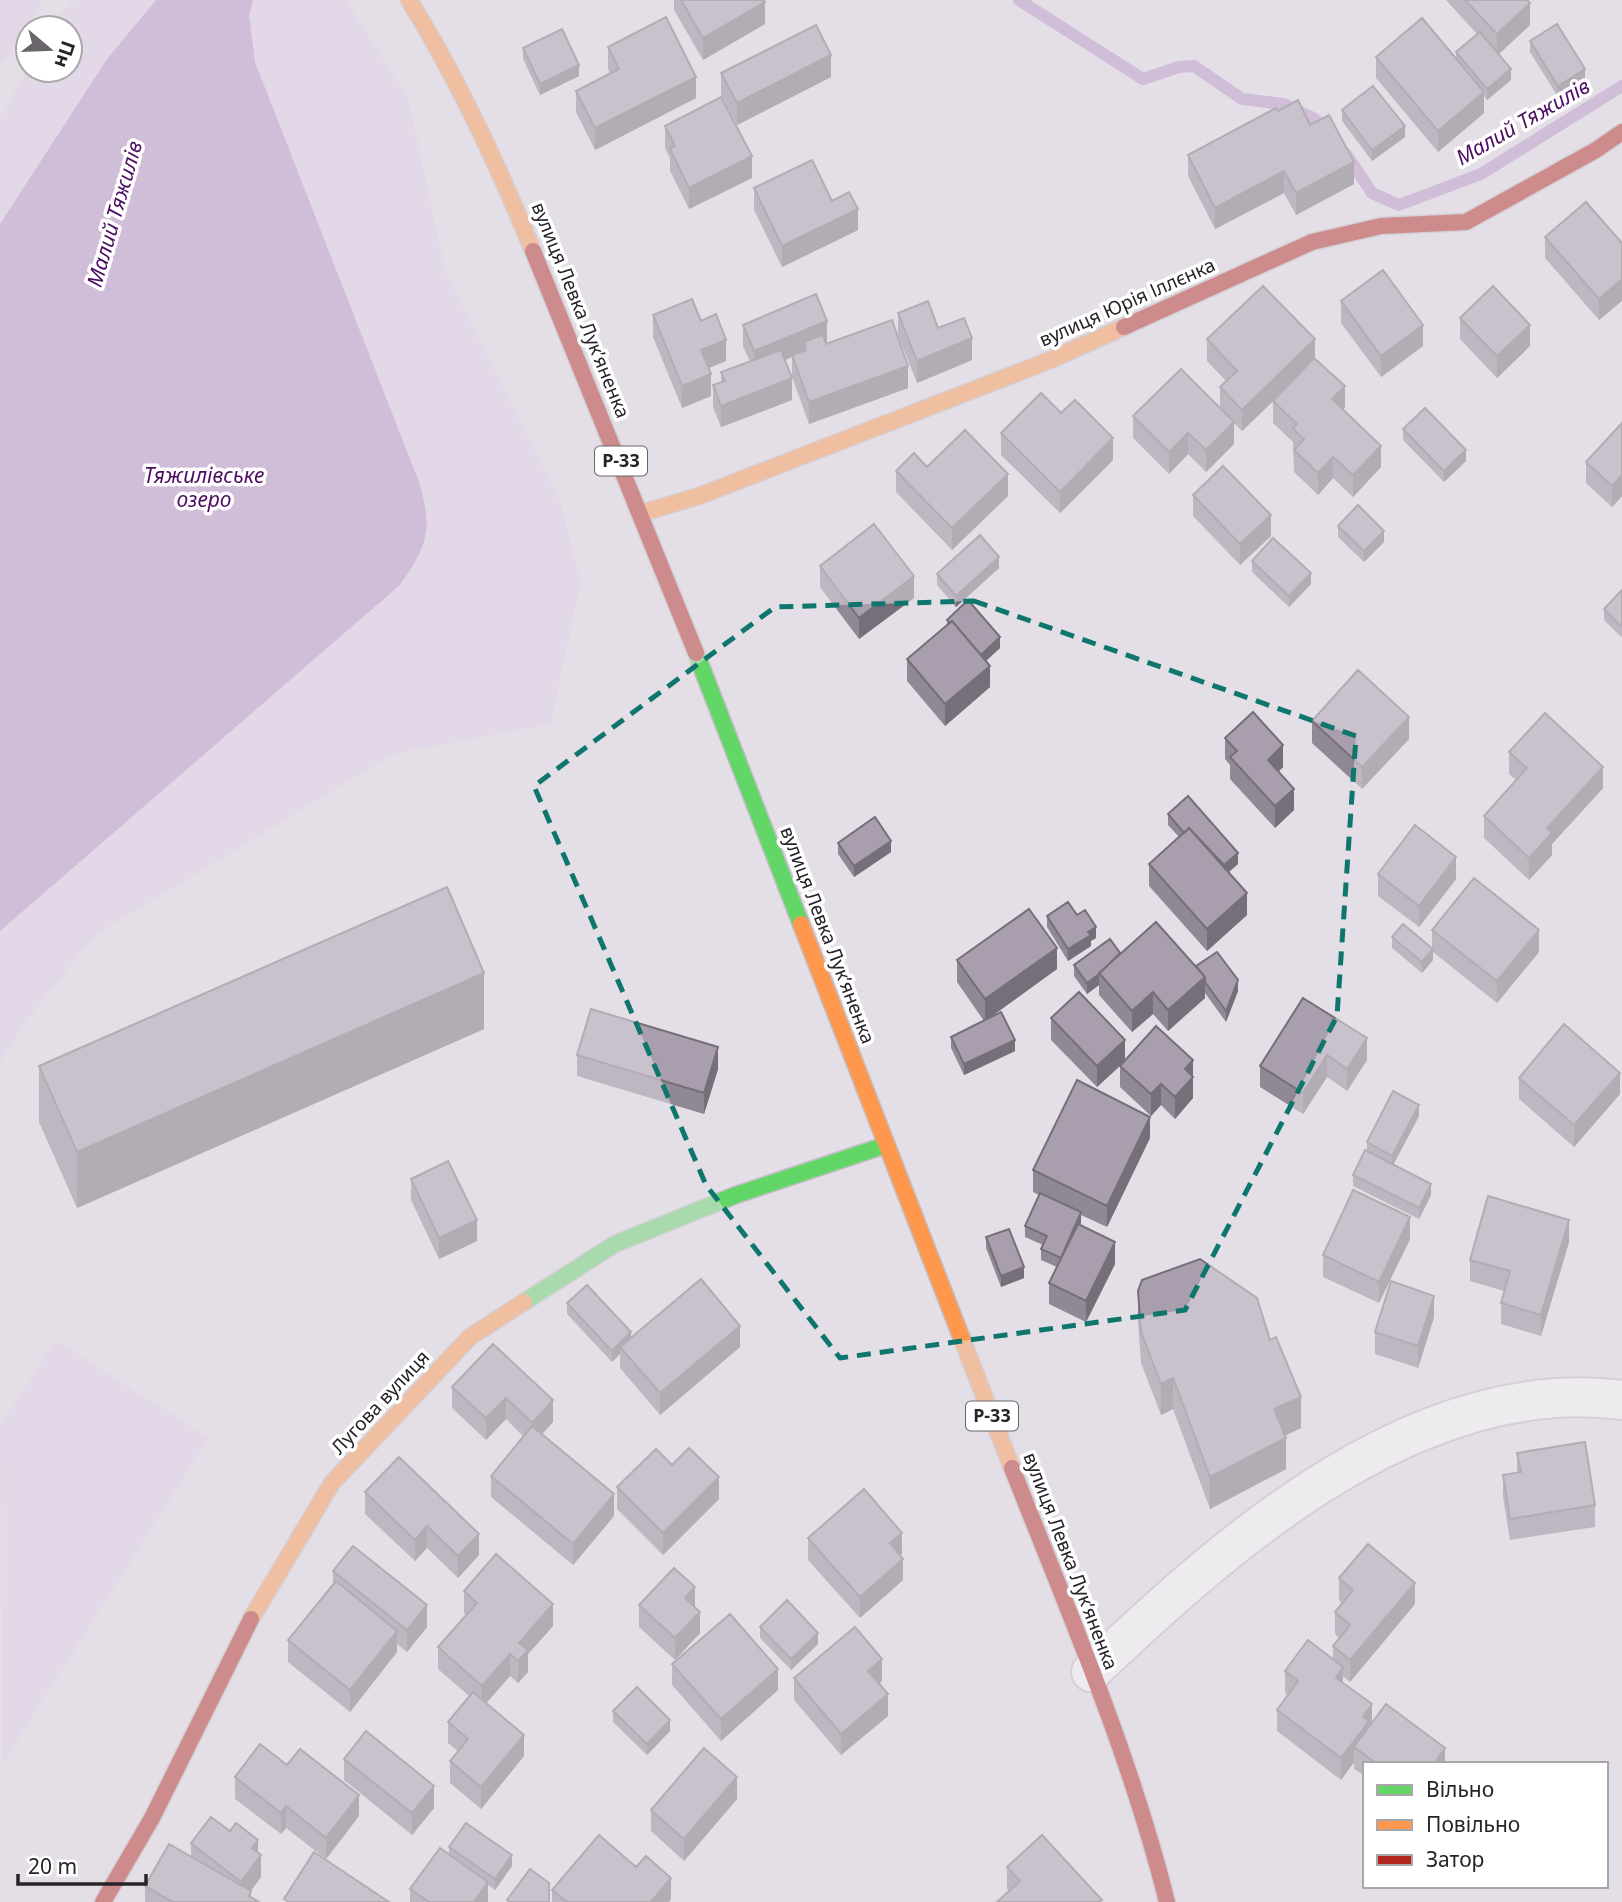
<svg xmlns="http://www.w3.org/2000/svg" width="1622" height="1902" font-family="'Noto Sans',sans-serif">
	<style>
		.green { fill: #e3d0ec }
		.water { fill: #b996c7 }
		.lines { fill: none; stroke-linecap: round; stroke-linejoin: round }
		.stream { stroke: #b996c7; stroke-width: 12 }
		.street-casing { stroke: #c1bec3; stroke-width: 42 }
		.fast-casing { stroke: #c1bec3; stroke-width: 19 }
		.slow-casing { stroke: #c1bec3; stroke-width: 19 }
		.jam-casing { stroke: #c1bec3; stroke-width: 19 }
		.street { stroke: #fbfafb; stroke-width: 38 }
		.fast { stroke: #63d668; stroke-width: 16 }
		.slow { stroke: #ff974d; stroke-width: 16 }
		.jam { stroke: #b3261e; stroke-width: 16 }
		.wall { fill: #918895 }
		.shaded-wall { fill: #766f79 }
		.building { fill: #a99ead; stroke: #766f79; stroke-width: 2 }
		.marked { fill: none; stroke: #0f766e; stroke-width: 5; stroke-dasharray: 14 9; stroke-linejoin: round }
		.labels { text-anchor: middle; stroke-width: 7; stroke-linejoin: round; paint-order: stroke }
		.shield { fill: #fff; stroke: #686568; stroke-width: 2 }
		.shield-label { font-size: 18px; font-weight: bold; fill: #272328 }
		.street-label { font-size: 19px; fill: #272328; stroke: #fff }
		.water-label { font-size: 21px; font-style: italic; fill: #4c0d60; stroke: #fff }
	</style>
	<rect width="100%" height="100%" fill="#e4dfe6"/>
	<path class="green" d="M0 0H43L12 54 0 65Z
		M75 0H346L408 97 445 270 560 501 581 579 551 724 394 754 97 934 27 1020 0 1063V117L28 68 70 70V28H51L60 14Z
		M55 1340 209 1438 2 1765 0 1426Z"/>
	<path class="water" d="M156 0H253L249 16 255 62 419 482C433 528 428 546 400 585L0 931V224L107 59Z"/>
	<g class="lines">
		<path class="stream" d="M1019 0 1143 79 1179 67 1194 66 1242 99 1283 104 1313 118 1330 131
			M1346 154 1372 193 1399 205 1481 174 1622 86"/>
		<defs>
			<path id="street" d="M1091 1672C1229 1541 1417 1374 1622 1400"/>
			<path id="fast" d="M696 653 801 924
				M524 1302 615 1244 736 1195 886 1145"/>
			<path id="slow" d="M409 0C458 79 498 165 533 251
				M642 513 699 496 1048 361 1124 327
				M801 924 1012 1468
				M251 1619 332 1483 470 1337 524 1302"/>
			<path id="jam" d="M533 251 696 653
				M1124 327 1312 242 1381 226 1466 222 1596 150 1622 132
				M1012 1468C1068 1611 1130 1753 1167 1902
				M103 1902 152 1818 251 1619"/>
		</defs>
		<use href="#street" class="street-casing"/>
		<use href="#fast" class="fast-casing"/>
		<use href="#slow" class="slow-casing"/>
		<use href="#jam" class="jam-casing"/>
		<use href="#street" class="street"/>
		<use href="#fast" class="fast"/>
		<use href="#slow" class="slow"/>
		<use href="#jam" class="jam"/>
	</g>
	<path class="wall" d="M674 0H763L765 24 703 60 674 10Z
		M1446 0H1527L1530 25 1498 54 1511 80 1487 100 1484 96V113L1438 152 1376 78V57L1456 58V52L1477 34Z
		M1530 41 1585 80 1558 97 1530 52Z
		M608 47 696 98 595 150 576 112V91L610 73 608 69Z
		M523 48 579 76 540 95 523 59Z
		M721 73 831 77 737 125 721 95Z
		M1342 110 1405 137 1372 161 1342 121Z
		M1278 111 1310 125 1354 184 1296 215 1284 193 1215 229 1188 176V155Z
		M665 126 752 178 689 209 670 171V158L665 148Z
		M754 188 832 201 858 230 782 267 754 210Z
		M1545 237 1622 243 1599 320 1545 258Z
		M1341 301 1423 346 1381 377 1341 323Z
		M898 313 938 328 972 360 917 383 898 335Z
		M653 315 701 321 726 361 709 368 711 396 682 408 653 337Z
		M1460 318 1530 346 1497 378 1460 339Z
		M743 325 827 342 826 343V344L908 388 809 424 792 377V357L785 360 792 400 721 427 713 407V385L721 382V372L750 362 743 346Z
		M1207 339 1315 358 1345 407 1343 409 1381 467 1353 497 1333 478 1318 495 1294 472 1293 442 1273 423V401L1242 431 1234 423V444L1206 472 1188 454 1169 474 1133 438V416L1220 409V387L1227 382 1207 361Z
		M1622 423V496L1612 507 1586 483V462Z
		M1403 429 1466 461 1444 482 1403 440Z
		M1001 433 1113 460 1060 513 1001 455Z
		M927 467 1008 496 952 550 896 492V471Z
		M1193 495 1271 536 1240 565 1193 516Z
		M1338 526 1384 542 1364 562 1338 537Z
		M1252 561 1311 584 1289 607 1252 572Z
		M820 566 914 598 859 639 820 587Z
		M999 568 956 607 937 585V574Z
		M1622 590V635L1621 637 1604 620V609Z
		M947 620 1000 648 986 661 990 687 945 726 907 681V659L947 626Z
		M1312 721 1409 739 1362 789 1312 743Z
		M1225 738 1283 767 1278 772 1294 810 1275 828 1230 779V765L1225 759Z
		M1509 752 1603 788 1552 844V855L1529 880 1484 838V816L1516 780 1509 774Z
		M1168 814 1238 864 1229 872 1247 915 1207 951 1149 886V864L1179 837 1168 825Z
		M838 843 891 852 854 877 838 854Z
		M1378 874 1456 879 1419 927 1378 896Z
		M1077 915 1096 938 1091 941V946L1068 961 1047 927V916Z
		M1432 930 1539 952 1497 1003 1433 952V960L1422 973 1392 948V937L1432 948Z
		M1120 953 1196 966 1238 991 1226 1022 1205 993V998L1168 1031 1153 1014 1132 1032 1099 995V985L1087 994 1074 976V965Z
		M957 960 1057 969 988 1019 1015 1051 964 1075 951 1048V1037L984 1021 957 982Z
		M1303 998 1367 1060 1347 1091 1327 1077 1303 1114 1260 1087V1066Z
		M1051 1018 1125 1060H1193V1098L1175 1119 1161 1105 1151 1116 1120 1087V1066L1097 1087 1051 1040Z
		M484 1029 77 1208 39 1122V1066Z
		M577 1055 718 1069 704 1114 577 1076Z
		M1519 1078 1620 1094 1574 1147 1519 1099Z
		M1419 1116 1393 1165 1431 1195 1419 1219 1353 1186V1175L1367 1151V1142Z
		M1150 1138 1107 1227 1081 1215 1080 1225 1115 1264 1086 1322 1049 1304V1283L1057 1267 1041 1260V1249L1043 1245 1025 1237V1226L1039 1195 1033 1192V1170Z
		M411 1179 477 1241 439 1259 411 1200Z
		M986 1237 1024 1278 1001 1287 986 1248Z
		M1410 1239 1379 1303 1323 1277V1255Z
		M1569 1242 1541 1336 1501 1324V1303L1504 1291 1470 1281V1260Z
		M1138 1291 1270 1340 1301 1428 1286 1435V1469L1210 1509 1173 1409 1161 1415 1141 1363 1138 1322Z
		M567 1303 631 1337 740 1347 660 1415 620 1368V1354L612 1362 567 1314Z
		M1434 1317 1418 1368 1375 1354V1332Z
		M493 1344 553 1422 542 1434 614 1516 573 1565 491 1497V1476L523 1436 506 1419 486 1440 452 1408V1387Z
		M1517 1453 1595 1505V1527L1510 1540 1503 1497V1475L1517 1473Z
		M672 1465 719 1499 663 1555 617 1509V1487Z
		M365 1492 479 1555 458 1578 427 1548 415 1561 365 1514Z
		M808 1538 902 1554 900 1555 903 1580 860 1618 808 1560Z
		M333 1571 427 1627 407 1652 397 1644V1652L350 1712 288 1662V1640L333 1585Z
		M1339 1578 1415 1604 1350 1682 1343 1676V1683L1372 1723 1445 1764H1365V1776L1354 1769V1762L1341 1780 1277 1731V1710L1288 1695 1285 1693V1671L1333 1659V1646L1339 1638 1335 1634V1612L1342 1603 1339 1600Z
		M464 1591 553 1626 528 1654V1672L518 1683 510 1676 486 1703 524 1756 481 1809 450 1783V1761L458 1751 448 1743V1722L469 1696 438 1669V1647L466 1615 464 1613Z
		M639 1605 695 1607 700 1633 675 1660 639 1627Z
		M760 1627 818 1644 791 1670 760 1638Z
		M672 1664 778 1690 721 1741 672 1685Z
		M794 1678 882 1681 879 1684 888 1716 841 1755 794 1700Z
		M613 1711 670 1731 647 1755 613 1722Z
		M344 1759 434 1808 412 1835 344 1780Z
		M287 1765 359 1816 326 1859 286 1828 281 1834 235 1799V1777Z
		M737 1799 684 1861 651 1831V1810Z
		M191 1843 258 1852 261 1877 251 1891V1898L259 1902H145V1886L191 1856Z
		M449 1847 512 1866 495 1890 488 1885V1902H410V1889L449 1854Z
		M1007 1867 1102 1902 1009 1891 1007 1889Z
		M552 1890 671 1899 669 1902H552Z"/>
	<path class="shaded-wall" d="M765 2V24L703 60V38Z
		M1530 3V25L1497 56V34Z
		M831 55V77L737 125V103Z
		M579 65V76L540 95V84Z
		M1511 69V80L1487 100V89Z
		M1585 69V80L1558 97V86Z
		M696 77V98L595 150V128Z
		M1484 92V113L1438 152V131Z
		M1405 126V137L1372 161V150Z
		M752 156V178L689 209V188Z
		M1354 162V184L1296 215V193Z
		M1284 171V193L1215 229V208Z
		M858 209V230L782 267V246Z
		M1622 279V301L1599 320V299Z
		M827 321V342L806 351 804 342V352L754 373V351Z
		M1423 325V346L1381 377V356Z
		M1530 325V346L1497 378V356Z
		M972 338V360L917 383V361Z
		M1315 339V361L1242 431V410Z
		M726 340V361L701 371V350Z
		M908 366V388L809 424V402Z
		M711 374V396L682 408V386Z
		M792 378V400L721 427V406Z
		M1345 386V407L1332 421V399Z
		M1234 422V444L1206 472V450Z
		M1188 433V454L1169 474V452Z
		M1113 438V460L1060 513V492Z
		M1381 446V467L1353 497V475Z
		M1466 450V461L1444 482V471Z
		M1333 457V478L1318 495V473Z
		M1008 474V496L952 550V528Z
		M1622 475V496L1612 507V486Z
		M1271 515V536L1240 565V544Z
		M1384 531V542L1364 562V551Z
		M999 557V568L956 607V596Z
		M1311 573V584L1289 607V596Z
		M914 576V598L859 639V618Z
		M1000 637V648L979 667V656Z
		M990 666V687L945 726V704Z
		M1409 717V739L1362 789V767Z
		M1283 745V767L1268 782V760Z
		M1603 767V788L1552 844V855L1529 880V858L1547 828Z
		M1294 789V810L1275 828V806Z
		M891 841V852L854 877V866Z
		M1238 853V864L1224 876V865Z
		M1456 857V879L1419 927V906Z
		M1247 893V915L1207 951V929Z
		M1096 927V938L1091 941V946L1068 961V949L1088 932Z
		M1539 930V952L1497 1003V981Z
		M1057 948V969L985 1021V999Z
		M1433 949V960L1422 973V962Z
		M484 973V1029L77 1208V1152Z
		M1099 974V985L1087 994V983Z
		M1205 977V998L1168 1031V1010Z
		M1238 980V991L1226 1022V1011Z
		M1153 992V1014L1132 1032V1011Z
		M1367 1038V1060L1347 1091V1069Z
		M1015 1040V1051L964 1075V1064Z
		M1125 1040V1061L1097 1087V1066Z
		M718 1047V1069L704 1114V1093Z
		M1327 1055V1077L1303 1114V1093Z
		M1193 1060V1098L1175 1119V1097L1185 1069Z
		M1620 1073V1094L1574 1147V1125Z
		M1161 1084V1105L1151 1116V1094Z
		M1419 1105V1116L1392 1167V1156Z
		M1150 1117V1138L1107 1227V1206Z
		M1431 1184V1195L1419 1219V1208Z
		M1081 1212V1223L1061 1269V1258Z
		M1410 1217V1239L1379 1303V1282Z
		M477 1220V1241L439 1259V1238Z
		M1569 1220V1242L1541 1336V1315Z
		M1115 1242V1264L1086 1322V1301Z
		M1024 1267V1278L1001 1287V1276Z
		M1434 1296V1317L1418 1368V1346Z
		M740 1326V1347L660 1415V1393Z
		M631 1332V1343L620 1347V1354L612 1362V1351Z
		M1173 1378V1409L1161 1415V1384Z
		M1301 1397V1428L1274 1441V1409Z
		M506 1398V1419L486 1440V1418Z
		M553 1400V1422L532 1445V1423Z
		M1286 1438V1469L1210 1509V1477Z
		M719 1477V1499L663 1555V1533Z
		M614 1494V1516L573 1565V1544Z
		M427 1526V1548L415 1561V1540Z
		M902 1533V1554L890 1565V1543Z
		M479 1534V1555L458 1578V1556Z
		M903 1559V1580L860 1618V1597Z
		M1415 1583V1604L1350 1682V1660Z
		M695 1587V1608L685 1598Z
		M553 1604V1626L528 1654V1672L518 1683 519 1643Z
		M427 1605V1627L407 1652V1630Z
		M700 1612V1633L675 1660V1638Z
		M397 1631V1652L350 1712V1690Z
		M818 1633V1644L791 1670V1659Z
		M510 1654V1676L482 1708V1686Z
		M882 1659V1681L868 1693V1671Z
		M1343 1667V1689L1336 1678Z
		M778 1669V1690L721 1741V1719Z
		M888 1694V1716L841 1755V1734Z
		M1372 1704V1726L1354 1747V1762L1341 1780V1758L1363 1717Z
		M670 1720V1731L647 1755V1744Z
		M524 1735V1756L481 1809V1787Z
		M1445 1748V1764H1434Z
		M737 1777V1799L684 1861V1839Z
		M434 1786V1808L412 1835V1813Z
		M359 1795V1816L326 1859V1838Z
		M286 1806V1828L281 1834V1813Z
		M258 1840V1860L261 1855V1877L242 1902H241V1882L252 1848Z
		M512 1855V1866L495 1890V1879Z
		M671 1878V1899L669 1902H651Z
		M488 1882V1902H474Z"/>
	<path class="building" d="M681 0H763L765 2 703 38Z
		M1465 0H1527L1530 3 1497 34Z
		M666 17 696 77 595 128 576 91 619 69 608 47Z
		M1422 18 1484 92 1438 131 1376 57Z
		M1557 24 1585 69 1558 86 1530 41Z
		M816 25 831 55 737 103 721 73Z
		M562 29 579 65 540 84 523 48Z
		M1480 32 1511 69 1487 89 1456 52Z
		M1373 86 1405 126 1372 150 1342 110Z
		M721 97 752 156 689 188 670 149 675 146 665 126Z
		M1298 100 1310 125 1329 115 1354 162 1296 193 1284 171 1215 208 1188 155 1276 108 1278 111Z
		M812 160 832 201 849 192 858 209 782 246 754 188Z
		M1586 202 1622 243V279L1599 299 1545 237Z
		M1383 270 1423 325 1381 356 1341 301Z
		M1263 286 1315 339 1242 410 1220 387 1237 371 1207 339Z
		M1493 286 1530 325 1497 356 1460 318Z
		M816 294 827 321 754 351 743 325Z
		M692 299 701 321 716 314 726 340 701 350 711 374 682 386 653 315Z
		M928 301 938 328 964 318 972 338 917 361 898 313Z
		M892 320 908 366 809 402 792 355 806 350 804 342 823 335 826 344Z
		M781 350 792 378 721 406 713 385 725 381 721 372Z
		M1314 358 1345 386 1332 399 1381 446 1353 475 1333 457 1318 473 1294 450 1304 439 1293 429 1297 424 1273 401Z
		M1181 369 1234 422 1206 450 1188 433 1169 452 1133 416Z
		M1041 393 1061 413 1075 400 1113 438 1060 492 1001 433Z
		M1425 408 1466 450 1444 471 1403 429Z
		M1622 423V475L1612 486 1586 462Z
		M965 430 1008 474 952 528 896 471 914 453 927 467Z
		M1223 466 1271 515 1240 544 1193 495Z
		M1358 505 1384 531 1364 551 1338 526Z
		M874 524 914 576 859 618 820 566Z
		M980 535 999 557 956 596 937 574Z
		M1273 538 1311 573 1289 596 1252 561Z
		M1622 590V624L1621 626 1604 609Z
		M968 600 1000 637 981 655 952 621 950 623 947 620Z
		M952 621 990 666 945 704 907 659Z
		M1358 670 1409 717 1362 767 1312 721Z
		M1253 712 1283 745 1268 760 1294 789 1275 806 1230 757 1237 751 1225 738Z
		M1545 713 1603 767 1547 828 1552 833 1529 858 1484 816 1527 768 1509 752Z
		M1188 796 1238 853 1224 865 1189 828 1184 833 1168 814Z
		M875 817 891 841 854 866 838 843Z
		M1415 825 1456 857 1419 906 1378 874Z
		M1189 828 1247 893 1207 929 1149 864Z
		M1474 878 1539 930 1497 981 1432 930Z
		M447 887 484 973 77 1152 39 1066Z
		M1068 902 1077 915 1085 910 1096 927 1088 932 1091 935 1068 949 1047 916Z
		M1029 909 1057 948 985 999 957 960Z
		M1156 922 1205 977 1168 1010 1153 992 1132 1011 1099 973Z
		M1403 924 1433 949 1422 962 1392 937Z
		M1110 939 1120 953 1099 974 1087 983 1074 965Z
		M1217 952 1238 980 1226 1011 1205 982V977L1196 966Z
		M1079 992 1125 1040 1097 1066 1051 1018Z
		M1303 998 1367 1038 1347 1069 1327 1055 1303 1093 1260 1066Z
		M591 1009 718 1047 704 1093 577 1055Z
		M1001 1012 1015 1040 964 1064 951 1037Z
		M1564 1024 1620 1073 1574 1125 1519 1078Z
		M1156 1026 1193 1060 1185 1069 1193 1077 1175 1097 1161 1084 1151 1094 1120 1066Z
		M1077 1080 1150 1117 1107 1206 1033 1170Z
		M1393 1091 1419 1105 1392 1156 1367 1142Z
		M1365 1150 1431 1184 1419 1208 1353 1175Z
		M448 1161 477 1220 439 1238 411 1179Z
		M1353 1190 1410 1217 1379 1282 1323 1255Z
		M1040 1193 1081 1212 1061 1258 1041 1249 1047 1236 1025 1226Z
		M1488 1196 1569 1220 1541 1315 1501 1303 1510 1271 1470 1260Z
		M1078 1224 1115 1242 1086 1301 1049 1283Z
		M1009 1229 1024 1267 1001 1276 986 1237Z
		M1200 1259 1257 1298 1270 1340 1276 1337 1301 1397 1274 1409 1286 1438 1210 1477 1173 1378 1161 1384 1141 1332 1138 1291 1142 1280Z
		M701 1279 740 1326 660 1393 620 1347Z
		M1391 1281 1434 1296 1418 1346 1375 1332Z
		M587 1285 631 1332 612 1351 567 1303Z
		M493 1344 553 1400 532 1423 506 1398 486 1418 452 1387Z
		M532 1426 614 1494 573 1544 491 1476Z
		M1585 1442 1595 1505 1510 1519 1503 1475 1521 1472 1517 1453Z
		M689 1448 719 1477 663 1533 617 1487 656 1449 672 1465Z
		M399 1457 479 1534 458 1556 427 1526 415 1540 365 1492Z
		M864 1489 902 1533 890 1543 903 1559 860 1597 808 1538Z
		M1368 1544 1415 1583 1350 1660 1333 1646 1350 1625 1335 1612 1353 1590 1339 1578Z
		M353 1546 427 1605 407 1630 333 1571Z
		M496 1554 553 1604 519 1643 528 1650 518 1661 510 1654 482 1686 438 1647 477 1603 464 1591Z
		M674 1568 695 1587 685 1598 700 1612 675 1638 639 1605Z
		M336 1581 397 1631 350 1690 288 1640Z
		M787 1600 818 1633 791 1659 760 1627Z
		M730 1614 778 1669 721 1719 672 1664Z
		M855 1627 882 1659 868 1671 888 1694 841 1734 794 1678Z
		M1308 1640 1343 1667 1336 1678 1372 1704 1363 1717 1369 1721 1341 1758 1277 1710 1298 1681 1285 1671Z
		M637 1687 670 1720 647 1744 613 1711Z
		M473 1692 524 1735 481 1787 450 1761 468 1739 448 1722Z
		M1386 1704 1445 1748 1434 1764H1377L1354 1747Z
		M366 1731 434 1786 412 1813 344 1759Z
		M260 1744 287 1765 300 1749 359 1795 326 1838 286 1806 281 1813 235 1777Z
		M704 1748 737 1777 684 1839 651 1810Z
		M211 1817 230 1831 236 1823 258 1840 252 1848 261 1855 241 1882 191 1843Z
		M466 1823 512 1855 495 1879 449 1847Z
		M599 1835 636 1867 646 1856 671 1878 651 1902H567L552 1890Z
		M1042 1835 1102 1900 1100 1902H997L1020 1881 1007 1867Z
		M169 1844 251 1891 249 1896 259 1902H173L145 1886Z
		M440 1848 488 1882 474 1902H429L410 1889Z
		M314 1852 389 1902H289L284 1899Z
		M530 1869 549 1883V1902H510L507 1900Z"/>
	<path d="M0 0H1622V1902H0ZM974 601 1356 736 1337 1016 1185 1310 840 1358 706 1185 534 786 775 607Z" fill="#e4dfe6" fill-opacity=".55" fill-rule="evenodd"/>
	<path class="marked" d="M974 601 1356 736 1337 1016 1185 1310 840 1358 706 1185 534 786 775 607Z"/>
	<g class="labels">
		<g class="shield">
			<rect x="595" y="446.5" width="52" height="29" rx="5"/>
			<rect x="966" y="1401.5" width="52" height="29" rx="5"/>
		</g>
		<g class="shield-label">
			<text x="621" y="467">Р-33</text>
			<text x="992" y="1422">Р-33</text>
		</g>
		<g class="street-label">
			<text transform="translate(1127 302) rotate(-24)" y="7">вулиця Юрія Іллєнка</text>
			<text transform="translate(581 310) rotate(68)" y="7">вулиця Левка Лукʼяненка</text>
			<text transform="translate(828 935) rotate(69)" y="7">вулиця Левка Лукʼяненка</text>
			<text transform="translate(380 1402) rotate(-47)" y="7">Лугова вулиця</text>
			<text transform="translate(1071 1561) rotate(69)" y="7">вулиця Левка Лукʼяненка</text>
		</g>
		<g class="water-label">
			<text transform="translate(1523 122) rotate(-30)" y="7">Малий Тяжилів</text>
			<text transform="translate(115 214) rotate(-74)" y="7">Малий Тяжилів</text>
			<text x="204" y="483">Тяжилівське<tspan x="204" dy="24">озеро</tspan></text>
		</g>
	</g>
	<rect x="1363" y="1762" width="245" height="126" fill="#ffffff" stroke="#a9a7a9" stroke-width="2"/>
	<rect x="1377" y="1785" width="35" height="10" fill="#63d668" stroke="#a9a7a9" stroke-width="2"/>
	<text x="1426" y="1797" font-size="21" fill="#272328">Вільно</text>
	<rect x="1377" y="1820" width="35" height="10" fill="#ff974d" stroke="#a9a7a9" stroke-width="2"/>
	<text x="1426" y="1832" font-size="21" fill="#272328">Повільно</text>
	<rect x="1377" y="1855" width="35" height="10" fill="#b3261e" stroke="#a9a7a9" stroke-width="2"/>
	<text x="1426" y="1867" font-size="21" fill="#272328">Затор</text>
	<g transform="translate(49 49) rotate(109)"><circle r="33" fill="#ffffff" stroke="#a9a7a9" stroke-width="2"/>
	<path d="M0-5L12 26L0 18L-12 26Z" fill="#69656a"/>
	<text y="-10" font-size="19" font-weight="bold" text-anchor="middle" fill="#272328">Пн</text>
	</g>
	<path d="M18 1874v10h128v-10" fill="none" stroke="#272328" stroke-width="3.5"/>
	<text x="28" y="1874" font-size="21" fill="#272328" stroke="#ffffff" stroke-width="5" paint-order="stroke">20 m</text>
</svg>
